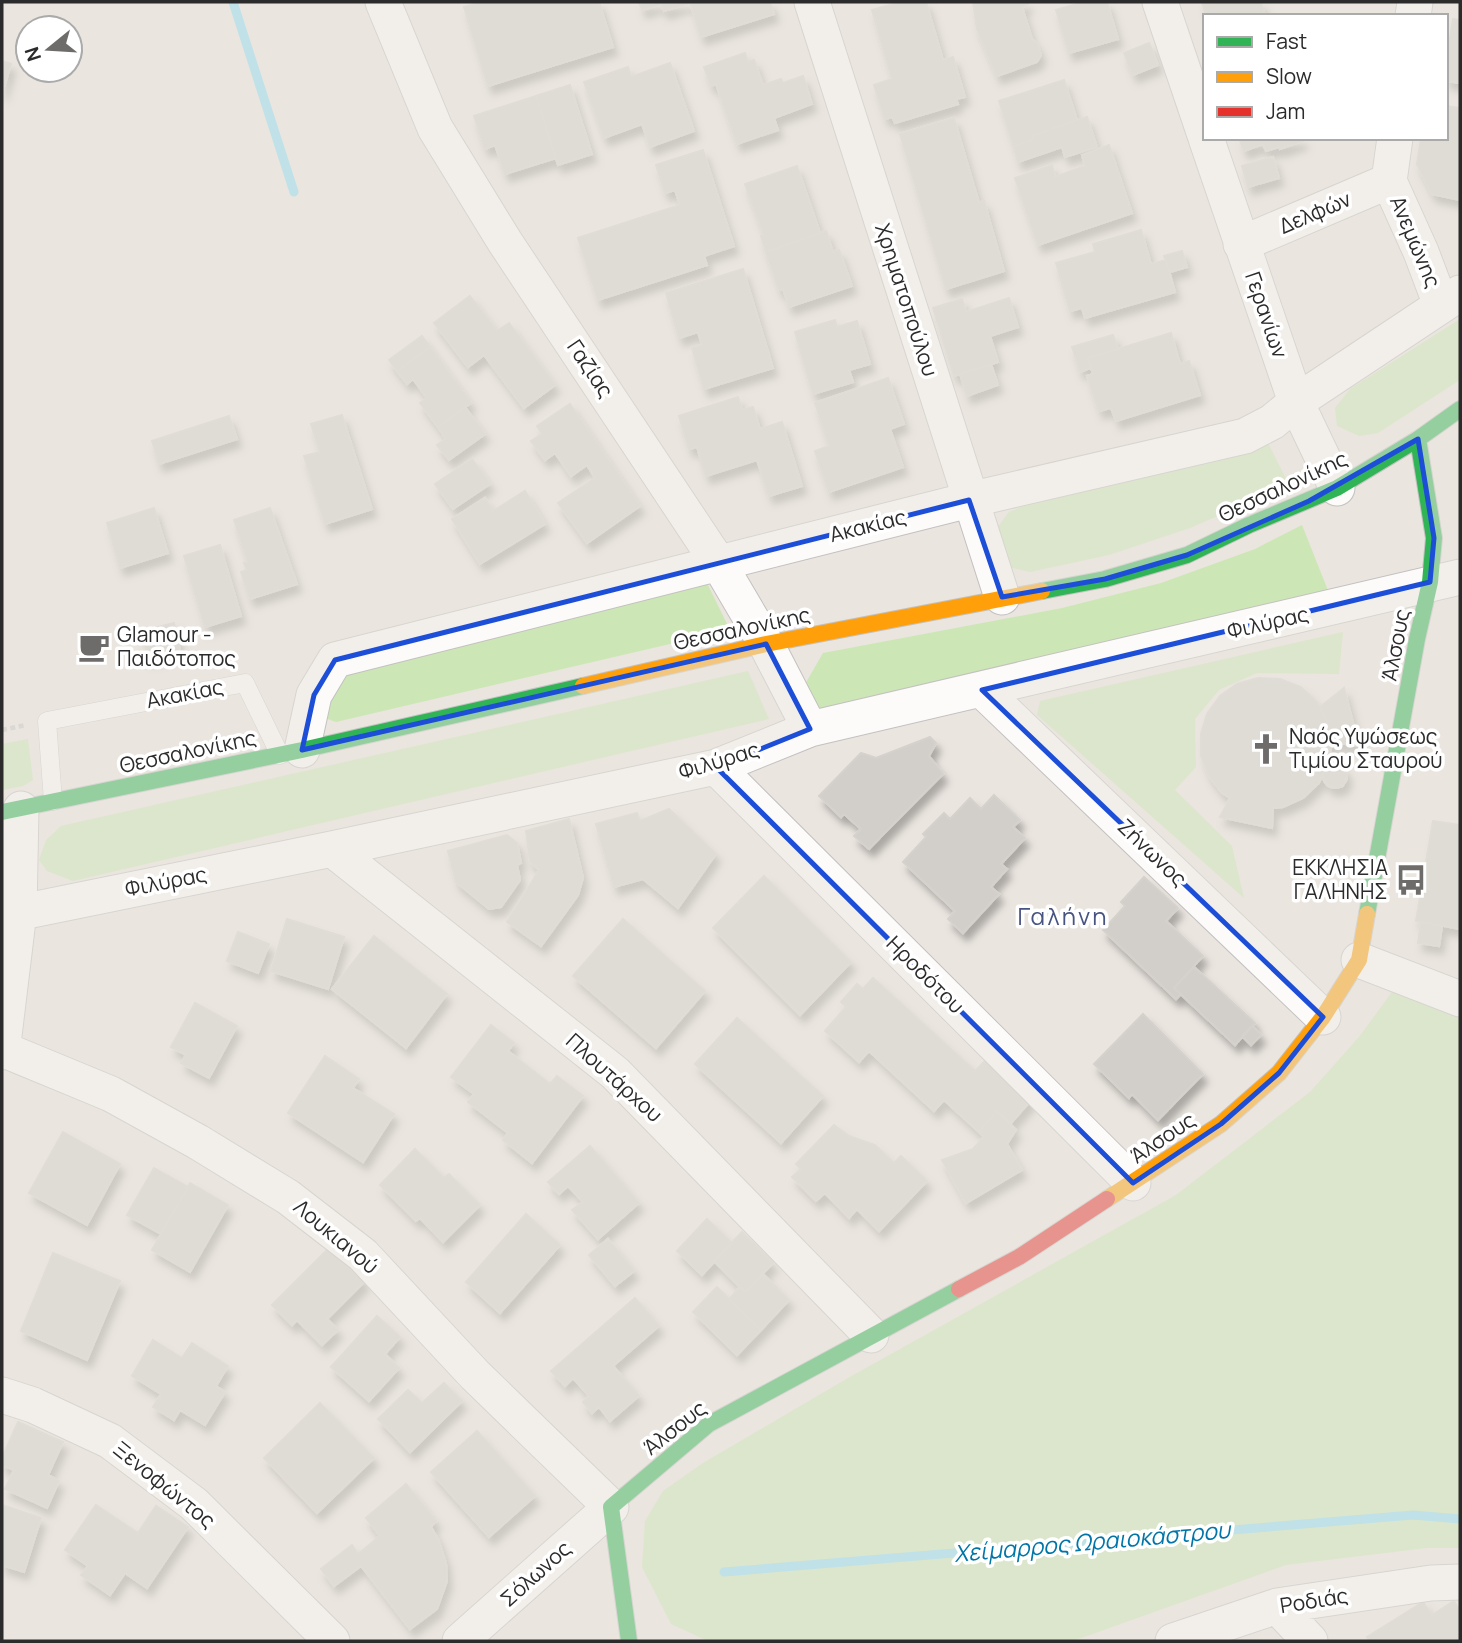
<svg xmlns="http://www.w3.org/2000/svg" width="1462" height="1643" font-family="Manrope,sans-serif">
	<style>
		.green { fill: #cce7b5 }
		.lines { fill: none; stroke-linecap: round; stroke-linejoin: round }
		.stream { stroke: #8ddcf1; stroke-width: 9 }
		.building { fill: #d2cfcb; stroke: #d5d1cc; stroke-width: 2; filter: url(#shadow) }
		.lane-casing { stroke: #c3c1c1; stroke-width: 19 }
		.street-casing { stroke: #c3c1c1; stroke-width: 37 }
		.fast-casing { stroke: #c3c1c1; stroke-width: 18 }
		.slow-casing { stroke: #c3c1c1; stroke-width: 18 }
		.jam-casing { stroke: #c3c1c1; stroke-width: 18 }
		.path { stroke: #c8c7c7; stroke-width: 4.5; stroke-dasharray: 5 3.5; stroke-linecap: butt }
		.lane { stroke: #fcfbfa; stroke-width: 18 }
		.street { stroke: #fcfbfa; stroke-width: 35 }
		.fast { stroke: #30b455; stroke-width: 16 }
		.slow { stroke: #ff9f0a; stroke-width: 16 }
		.jam { stroke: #e5322d; stroke-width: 16 }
		.marked { fill: none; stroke: #1d4ed8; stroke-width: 5; stroke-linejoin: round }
		.labels { text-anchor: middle; stroke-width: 7; stroke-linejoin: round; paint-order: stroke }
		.street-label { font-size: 21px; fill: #2b2b2b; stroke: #fff }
		.poi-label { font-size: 21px; fill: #2b2b2b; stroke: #fff; text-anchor: start }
		.water-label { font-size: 23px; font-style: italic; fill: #0175a8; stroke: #fff }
		.quarter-label { font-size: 24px; letter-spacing: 2px; fill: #475380; stroke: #fff }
	</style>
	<defs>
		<filter id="shadow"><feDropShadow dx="4.5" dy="8" stdDeviation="3.5" flood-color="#0004"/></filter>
	</defs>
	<rect width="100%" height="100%" fill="#eae5df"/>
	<path class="green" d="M1460 319V380L1378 433 1359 436 1337 426 1335 408 1350 389Z
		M1268 443 1289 485 1190 528 1109 555 1030 572 1000 565 994 532 1009 512 1037 500Z
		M1302 525 1329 593 832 711 816 707 804 686 823 653 1062 608 1161 583 1255 549Z
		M706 581 730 630 336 722 325 718 324 699 348 666Z
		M1343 632 1339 674 1257 673 1219 690 1195 719 1196 767 1175 790 1232 846 1244 898 1037 715 1040 701Z
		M748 671 769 719 73 881 47 871 39 860 46 840 61 826Z
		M28 739 33 780 23 786 2 790V744Z
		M1392 992 1460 1015V1548H1427L1286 1565 1073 1641H708L671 1624 642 1567 645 1521 663 1491 703 1463 848 1378 1176 1195 1310 1092 1359 1037Z"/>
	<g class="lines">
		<path class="stream" d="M233 2 294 192
			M724 1572 1413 1515 1460 1519"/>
	</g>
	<path class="building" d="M482 2H599L613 47 488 86 464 7Z
		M639 2H690V3L664 11 661 4 642 10Z
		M690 2H770L774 14 701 37Z
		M901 2H926L943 60 953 57 965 97 956 99 958 104 895 123 892 117 885 119 874 85 892 79 872 10Z
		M973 2H1028V4L1022 7 1032 39 1037 44 1041 55 1037 62 997 76 977 29Z
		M1084 2H1107L1118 39 1069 53 1056 10Z
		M1202 2H1261L1265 16H1206Z
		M1453 19 1460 20V83L1446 81V63Z
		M1149 43 1158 65 1133 75 1124 53Z
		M745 53 748 62 754 60 763 85 781 79 783 83 803 76 812 104 774 118 778 130 737 144 716 84 711 86 704 67Z
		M2 61 11 64 2 94Z
		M670 63 694 131 650 147 642 124 604 138 584 82 628 67 631 77Z
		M1064 80 1077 120 1034 135 1032 140 1014 147 999 101Z
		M570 85 592 154 558 165 536 96Z
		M536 96 556 158 505 174 495 145 485 149 474 116Z
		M1446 106 1460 108V200L1432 194 1417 164 1421 138H1446Z
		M1087 117 1097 147 1065 157 1062 147 1018 162 1014 147 1032 140 1034 135Z
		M954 118 979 203 984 201 1004 271 946 289 900 134Z
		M1239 138H1302L1303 141 1280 149 1279 147 1266 151 1263 144 1244 151Z
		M1109 145 1132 213 1038 245 1015 178 1052 165 1055 177 1085 166 1082 155Z
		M703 150 734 246 704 256 707 265 598 300 578 238 680 205 675 190 665 193 656 165Z
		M1273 157 1279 178 1248 187 1242 166Z
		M797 166 820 233 766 252 761 236 764 235 745 184Z
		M1141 230 1151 264 1166 260 1175 292 1085 318 1082 308 1070 311 1056 263 1095 252 1093 244Z
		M826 231 833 252 839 250 852 286 789 307 783 289 779 290 766 252Z
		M1182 251 1187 267 1170 272 1164 256Z
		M743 269 773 368 704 389 692 348 702 345 698 332 679 338 666 293Z
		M470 296 497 331 509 323 555 385 524 408 484 355 468 367 434 323Z
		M1009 298 1018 327 990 336 998 362 954 376 933 308 962 299 966 312Z
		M835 320 837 327 857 321 870 364 849 370 853 382 813 394 795 332Z
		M1171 333 1180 364 1189 361 1200 395 1116 421 1111 408 1099 411 1087 376 1093 374 1088 358Z
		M1113 335 1118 349 1088 358 1091 368 1080 372 1072 347Z
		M422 336 430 347 397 371 389 360Z
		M430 347 471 403 438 427 420 403 427 398 413 379 407 384 397 371Z
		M991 364 998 385 967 396 960 374Z
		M888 378 904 424 890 429 903 467 829 492 815 451 829 446 815 403Z
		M738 397 742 410 753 407 760 429 782 422 802 486 769 496 757 460 706 476 697 447 689 449 679 416Z
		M570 404 640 506 587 543 558 503 595 478 587 465 571 476 555 453 545 460 531 441 542 434 537 426Z
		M465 407 485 434 449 460 437 445 446 439 438 427Z
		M342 415 372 509 325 524 304 456 320 452 311 424Z
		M229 416 237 439 159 464 152 441Z
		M472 459 490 484 453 509 435 484Z
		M525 491 545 524 480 564 452 519 485 498 493 511Z
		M154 508 168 553 120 568 107 523Z
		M270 508 297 584 250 599 241 572 247 570 244 563 248 562 234 520Z
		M220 545 241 616 205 627 184 556Z
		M174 623 180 650 148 658 142 631Z
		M1258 678 1280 679 1301 687 1317 702 1327 721 1332 742 1328 765 1341 766 1347 775 1343 786 1337 788 1327 784 1322 776 1319 783 1303 798 1283 807 1273 808 1272 828 1220 817 1230 798 1222 793 1209 776 1201 756V734L1207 714 1220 696 1237 684Z
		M1344 688 1359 746 1332 742 1327 721 1320 707Z
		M930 737 936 743 929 756 943 774 869 849 854 836 861 829 844 814 841 817 819 796 861 753 876 758Z
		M1323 776a12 12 0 1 1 24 0a12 12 0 1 1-24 0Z
		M994 795 1020 820 1013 827 1025 838 1001 864 1007 869 991 887 999 894 963 933 948 919 955 911 903 862 926 837 923 834 944 813 950 819 970 798 981 809Z
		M669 809 716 854 678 908 643 879 614 887 596 824 637 813 640 821Z
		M569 819 583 878 578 895 541 946 507 922 539 870 530 861 526 831Z
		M1433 821 1460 825V929L1416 921Z
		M507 835 517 843 521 863 517 865 520 880 501 907 489 909 456 882 448 851Z
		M764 876 851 962 800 1015 713 928Z
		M1144 877 1178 908 1166 921 1203 956 1174 988 1181 994 1176 999 1103 930 1125 906 1121 902Z
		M287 919 344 937 328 989 271 971Z
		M623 919 705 991 656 1048 573 976Z
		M1421 922 1442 926 1439 946 1418 943Z
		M238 932 269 944 258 973 227 961Z
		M374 936 447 994 406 1048 332 989Z
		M1194 967 1255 1023 1235 1045 1174 988Z
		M873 978 975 1071 988 1058 1032 1099 1011 1123 997 1111 979 1132 944 1100 934 1111 869 1051 859 1062 825 1031 846 1007 841 1002 857 984 863 989Z
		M195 1003 237 1026 209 1078 181 1063 186 1055 171 1047Z
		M1143 1014 1203 1074 1158 1120 1132 1094 1129 1098 1094 1064Z
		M737 1018 823 1096 781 1143 695 1064Z
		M491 1025 514 1043 508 1051 550 1084 557 1076 583 1096 532 1163 503 1140 508 1133 468 1102 474 1094 451 1077Z
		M1252 1026 1261 1035 1251 1045 1242 1036Z
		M325 1056 359 1079 353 1088 394 1114 363 1162 288 1113Z
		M997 1111 1016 1130 1007 1144 1022 1170 966 1203 942 1160 973 1149 984 1137 979 1132Z
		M834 1125 849 1136 875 1145 894 1163 901 1156 927 1181 879 1231 857 1209 849 1218 825 1193 816 1201 792 1177 801 1169 796 1164Z
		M63 1132 120 1164 87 1225 29 1193Z
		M590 1146 639 1203 598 1239 572 1210 583 1202 568 1186 559 1194 548 1182Z
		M415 1149 444 1178 449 1174 480 1205 443 1242 420 1218 416 1221 380 1185Z
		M154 1168 188 1187 161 1234 127 1215Z
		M190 1183 228 1205 190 1272 152 1250Z
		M526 1214 560 1245 500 1313 466 1282Z
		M707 1219 732 1243 702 1275 677 1251Z
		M742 1232 773 1263 745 1292 714 1261Z
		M608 1239 634 1271 615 1286 589 1255Z
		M331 1246 365 1281 327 1319 338 1330 322 1345 297 1320 292 1325 272 1305Z
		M53 1253 120 1281 87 1360 21 1331Z
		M763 1274 789 1300 761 1330 729 1299 740 1287 745 1292Z
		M717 1287 761 1330 737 1355 693 1312Z
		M635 1298 659 1326 613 1366 639 1396 610 1421 599 1407 592 1413 583 1402 589 1396 573 1378 565 1386 551 1371Z
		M377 1316 400 1337 385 1354 399 1368 369 1401 331 1367Z
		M153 1340 182 1358 192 1343 228 1366 216 1386 225 1392 205 1425 180 1410 174 1420 153 1407 161 1394 132 1376Z
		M444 1383 462 1401 410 1452 378 1419 408 1390 422 1403Z
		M320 1403 374 1458 317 1513 264 1458Z
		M18 1422 63 1442 48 1475 59 1481 47 1508 5 1489 14 1470 2 1465V1458Z
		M477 1431 535 1496 489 1537 431 1472Z
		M406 1484 436 1521 431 1527 438 1539 446 1563 447 1581 437 1609 410 1629 361 1566 334 1586 321 1569 352 1545 358 1554 380 1536 366 1518Z
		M2 1505 41 1518 24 1572 2 1565Z
		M96 1505 138 1533 156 1506 188 1527 147 1588 125 1573 110 1595 81 1575 88 1566 65 1550Z
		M1454 1601 1460 1612V1641H1370L1367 1637 1423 1602 1432 1615Z"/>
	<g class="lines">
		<defs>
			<path id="lane" d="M53 801 47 721 245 683 280 755"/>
			<path id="street" d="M383 2 435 128 505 242 719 564 766 644 810 729
				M812 2 1002 597
				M1160 2 1205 135
				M1413 16 1415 2
				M1206 138 1296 402 1337 488
				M1395 138 1389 181 1421 252 1441 305
				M1241 244 1389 181
				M982 690 1323 1017
				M302 750 314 695 335 660 969 500 1245 436 1272 422 1296 402 1460 293
				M716 767 1133 1183
				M332 849 615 1073 871 1335
				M2 916 332 849 716 767 810 729 1460 577
				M1359 960 1460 999
				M2 1049 111 1094 198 1142 288 1197 363 1255 475 1375 611 1507 460 1641
				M2 1052 19 912 21 809
				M2 1395 33 1405 110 1441 194 1504 332 1641
				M1277 1606 1310 1641
				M1173 1641 1277 1606 1431 1583 1460 1582"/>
			<path id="fast" d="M1042 591 1105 579 1187 555 1249 525 1337 488 1418 439 1460 409
				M2 812 302 750 583 686
				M1367 914 1417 639 1430 582 1434 538 1418 439
				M629 1641 611 1507 709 1424 959 1289"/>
			<path id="slow" d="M583 686 766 644 1042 591
				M1107 1199 1221 1124 1279 1073 1323 1017 1359 960 1367 914"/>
			<path id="jam" d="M959 1289 1019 1257 1107 1199"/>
		</defs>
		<use href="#lane" class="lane-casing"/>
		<use href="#street" class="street-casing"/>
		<use href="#fast" class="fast-casing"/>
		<use href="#slow" class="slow-casing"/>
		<use href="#jam" class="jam-casing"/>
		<path class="path" d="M2 730 26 725"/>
		<use href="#lane" class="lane"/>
		<use href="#street" class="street"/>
		<use href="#fast" class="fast"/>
		<use href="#slow" class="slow"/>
		<use href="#jam" class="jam"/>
	</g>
	<path d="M0 0H1462V1643H0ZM1418 439 1434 538 1430 582 982 690 1323 1017 1279 1073 1221 1124 1133 1183 716 767 810 729 766 644 302 750 314 695 335 660 969 500 1002 597 1105 579 1187 555 1309 501Z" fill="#eae5df" fill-opacity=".55" fill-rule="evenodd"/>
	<path class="marked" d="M1418 439 1434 538 1430 582 982 690 1323 1017 1279 1073 1221 1124 1133 1183 716 767 810 729 766 644 302 750 314 695 335 660 969 500 1002 597 1105 579 1187 555 1309 501Z"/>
	<defs>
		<symbol id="cafe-bare" viewBox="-9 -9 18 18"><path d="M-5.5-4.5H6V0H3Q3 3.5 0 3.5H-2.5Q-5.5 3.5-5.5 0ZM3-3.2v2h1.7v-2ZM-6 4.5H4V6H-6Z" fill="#6e6c6a" stroke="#fff" stroke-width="2.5" paint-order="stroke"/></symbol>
		<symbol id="church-bare" viewBox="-9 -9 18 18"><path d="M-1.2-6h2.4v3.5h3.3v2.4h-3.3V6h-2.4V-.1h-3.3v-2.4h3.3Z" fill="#6e6c6a" stroke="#fff" stroke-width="2.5" paint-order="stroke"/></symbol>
		<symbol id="bus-bare" viewBox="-9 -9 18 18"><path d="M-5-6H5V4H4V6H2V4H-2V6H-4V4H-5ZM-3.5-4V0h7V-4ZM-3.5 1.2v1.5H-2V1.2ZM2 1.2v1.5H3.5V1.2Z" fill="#6e6c6a" stroke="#fff" stroke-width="2.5" paint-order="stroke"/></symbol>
	</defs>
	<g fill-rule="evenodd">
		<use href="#cafe-bare" x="72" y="625" width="44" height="44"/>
		<use href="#church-bare" x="1244" y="727" width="44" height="44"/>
		<use href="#bus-bare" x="1389" y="858" width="44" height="44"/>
	</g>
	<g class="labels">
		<g class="street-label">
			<text transform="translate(1315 213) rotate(-23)" y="7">Δελφών</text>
			<text transform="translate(1415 242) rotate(67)" y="7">Ανεμώνης</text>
			<text transform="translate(906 300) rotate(72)" y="7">Χρηματοπούλου</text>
			<text transform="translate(1266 315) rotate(71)" y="7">Γερανίων</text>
			<text transform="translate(590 369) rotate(56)" y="7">Γαζίας</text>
			<text transform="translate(1283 487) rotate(-25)" y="7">Θεσσαλονίκης</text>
			<text transform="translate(868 526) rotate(-14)" y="7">Ακακίας</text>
			<text transform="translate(1268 623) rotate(-13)" y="7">Φιλύρας</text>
			<text transform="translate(742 629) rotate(-12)" y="7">Θεσσαλονίκης</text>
			<text transform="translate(1396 645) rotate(-79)" y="7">Άλσους</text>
			<text transform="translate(185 694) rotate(-11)" y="7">Ακακίας</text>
			<text transform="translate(188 752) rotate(-12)" y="7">Θεσσαλονίκης</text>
			<text transform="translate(719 761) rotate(-17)" y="7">Φιλύρας</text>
			<text transform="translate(1152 853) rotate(44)" y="7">Ζήνωνος</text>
			<text transform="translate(166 882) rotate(-11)" y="7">Φιλύρας</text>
			<text transform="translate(925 975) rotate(45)" y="7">Ηροδότου</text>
			<text transform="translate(614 1078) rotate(42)" y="7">Πλουτάρχου</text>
			<text transform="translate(1163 1138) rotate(-34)" y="7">Άλσους</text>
			<text transform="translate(336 1237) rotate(40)" y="7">Λουκιανού</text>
			<text transform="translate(675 1428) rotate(-38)" y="7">Άλσους</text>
			<text transform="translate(164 1485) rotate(39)" y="7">Ξενοφώντος</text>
			<text transform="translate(536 1574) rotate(-42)" y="7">Σόλωνος</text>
			<text transform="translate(1314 1601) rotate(-9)" y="7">Ροδιάς</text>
		</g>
		<g class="poi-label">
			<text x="117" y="642">Glamour -<tspan x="117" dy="24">Παιδότοπος</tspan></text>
			<text x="1289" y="744">Ναός Υψώσεως<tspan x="1289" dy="24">Τιμίου Σταυρού</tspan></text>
			<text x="1388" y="875" text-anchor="end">ΕΚΚΛΗΣΙΑ<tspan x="1388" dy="24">ΓΑΛΗΝΗΣ</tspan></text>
		</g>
		<g class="water-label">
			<text transform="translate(1092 1542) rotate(-5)" y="8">Χείμαρρος Ωραιοκάστρου</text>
		</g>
		<g class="quarter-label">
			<text x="1063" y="925">Γαλήνη</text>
		</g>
	</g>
	<rect width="1462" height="1643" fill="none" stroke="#2b2b2b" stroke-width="7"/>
	<rect x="1203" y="14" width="245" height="126" fill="#ffffff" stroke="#aaaaaa" stroke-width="2"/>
	<rect x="1217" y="37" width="35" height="10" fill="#30b455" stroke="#aaaaaa" stroke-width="2"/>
	<text x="1266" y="49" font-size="21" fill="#2b2b2b">Fast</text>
	<rect x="1217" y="72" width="35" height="10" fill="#ff9f0a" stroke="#aaaaaa" stroke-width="2"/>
	<text x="1266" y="84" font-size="21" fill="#2b2b2b">Slow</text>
	<rect x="1217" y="107" width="35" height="10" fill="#e5322d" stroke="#aaaaaa" stroke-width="2"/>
	<text x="1266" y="119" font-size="21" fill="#2b2b2b">Jam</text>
	<g transform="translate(49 49) rotate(252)"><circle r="33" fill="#ffffff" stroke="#aaaaaa" stroke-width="2"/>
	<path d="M0-5L12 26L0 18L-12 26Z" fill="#6e6c6a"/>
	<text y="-10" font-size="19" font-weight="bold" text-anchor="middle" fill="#2b2b2b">N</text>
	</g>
</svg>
